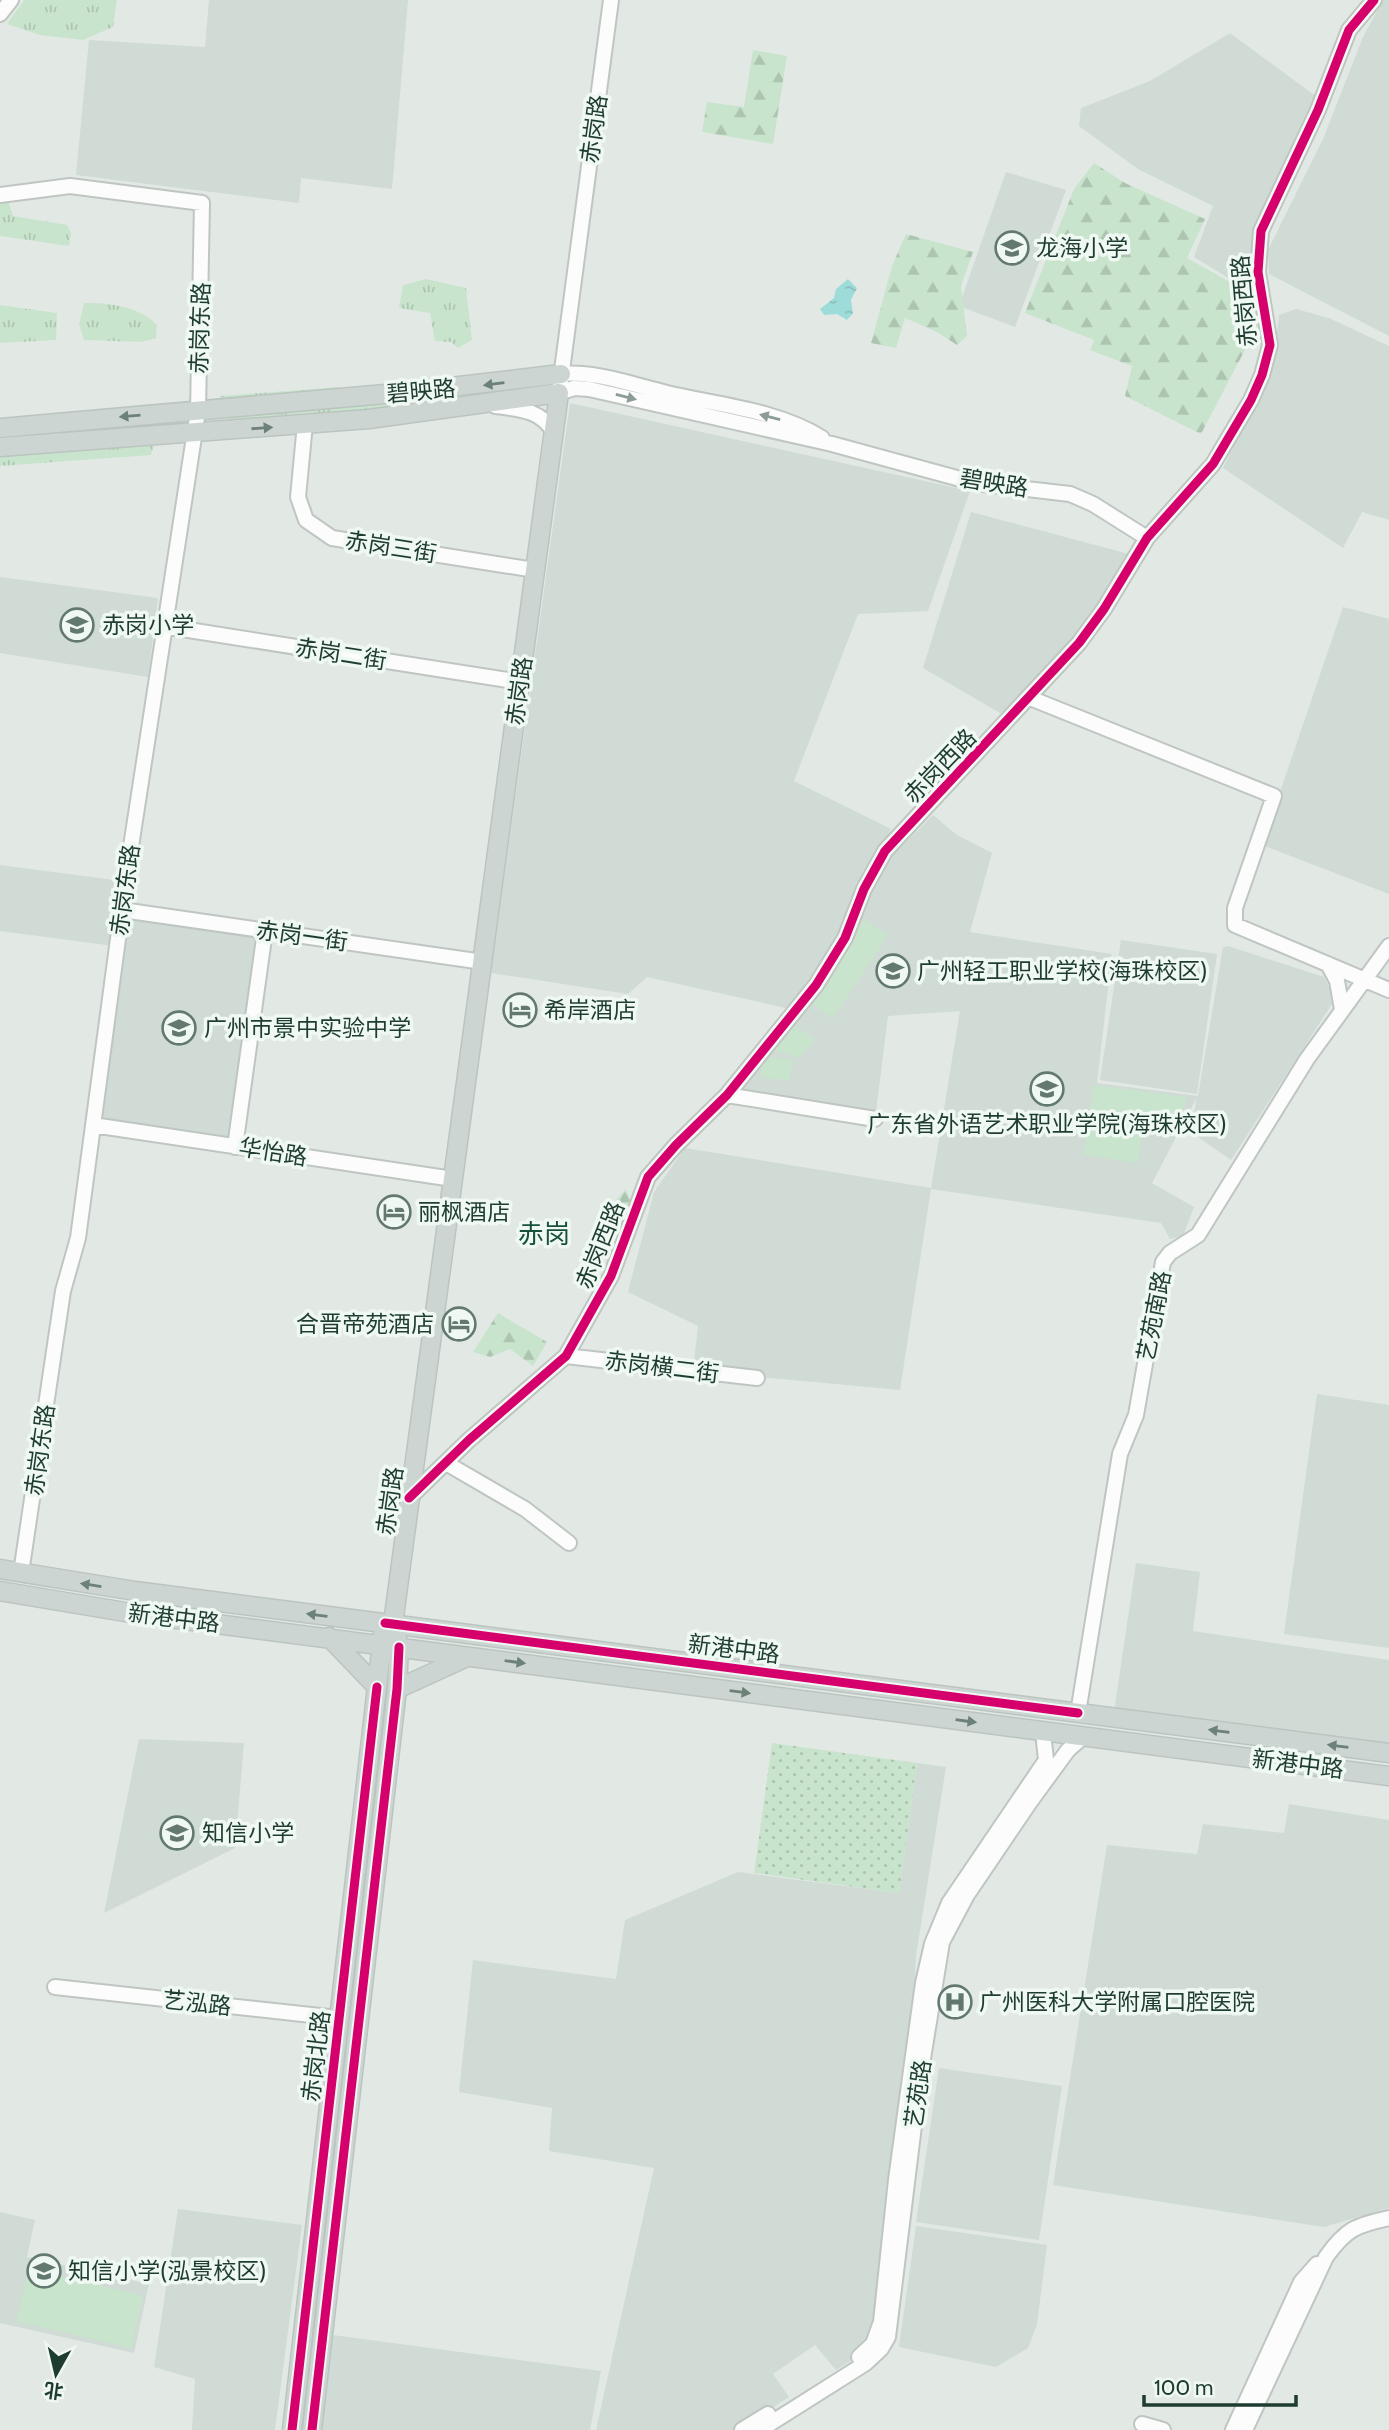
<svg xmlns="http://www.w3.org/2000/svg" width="1389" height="2430" font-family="Cabin,'Noto Sans SC',sans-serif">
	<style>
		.built { fill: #cfdbd4 }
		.grass { fill: url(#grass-tufts) }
		.forest { fill: url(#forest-firs) }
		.park { fill: url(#park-dots) }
		.pitch { fill: #c9e4cd }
		.water { fill: url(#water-ripples) }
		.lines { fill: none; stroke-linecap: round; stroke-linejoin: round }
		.minor-casing { stroke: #bfc6c2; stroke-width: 18 }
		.major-casing { stroke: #bbc5c0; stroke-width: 21 }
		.minor { stroke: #fbfcfb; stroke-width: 14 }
		.major { stroke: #ccd5d1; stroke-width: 18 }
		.cycleway-casing { stroke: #eff8f2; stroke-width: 13 }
		.cycleway { stroke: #d6006c; stroke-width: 9 }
		.oneway { fill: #6c8178 }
		.oneway2 { fill: #8c9c96 }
		.labels { text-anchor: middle; stroke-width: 7; stroke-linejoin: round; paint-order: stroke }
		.street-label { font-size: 23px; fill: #1e3d30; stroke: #eff8f2 }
		.poi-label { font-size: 23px; fill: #1e3d30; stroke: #eff8f2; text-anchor: start }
		.quarter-label { font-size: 26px; fill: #18513a; stroke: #eff8f2 }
	</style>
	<defs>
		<pattern id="grass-tufts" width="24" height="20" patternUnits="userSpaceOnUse" patternTransform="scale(1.75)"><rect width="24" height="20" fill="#c9e4cd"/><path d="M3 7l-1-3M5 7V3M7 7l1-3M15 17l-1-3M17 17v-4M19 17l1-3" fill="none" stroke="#acc4b0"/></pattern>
		<pattern id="forest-firs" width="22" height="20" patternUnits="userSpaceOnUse" patternTransform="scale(1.75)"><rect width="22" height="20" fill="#c9e4cd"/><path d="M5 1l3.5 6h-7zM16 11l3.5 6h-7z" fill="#acc4b0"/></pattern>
		<pattern id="park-dots" width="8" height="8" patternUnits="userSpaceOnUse" patternTransform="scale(1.75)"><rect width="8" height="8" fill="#c9e4cd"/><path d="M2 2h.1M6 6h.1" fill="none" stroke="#acc4b0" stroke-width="1.8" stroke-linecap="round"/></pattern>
		<pattern id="water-ripples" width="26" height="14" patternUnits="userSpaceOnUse" patternTransform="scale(1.75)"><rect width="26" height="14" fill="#9edcda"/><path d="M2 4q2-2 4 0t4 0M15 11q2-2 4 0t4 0" fill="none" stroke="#88bebb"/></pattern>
	</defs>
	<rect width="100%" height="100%" fill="#e2e9e5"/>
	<path class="built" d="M209 0H408L392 189 301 178 299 203 76 175 89 40 205 47Z
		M1383 0H1389V336L1269 274 1268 250 1323 139 1363 37Z
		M1230 33 1317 97 1257 229 1251 256 1256 295 1194 257 1213 206 1138 169 1079 126 1081 108 1150 81Z
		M1006 172 1066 190 1015 327 959 306Z
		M1296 309 1329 318 1389 346V520L1362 512 1343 548 1223 468 1274 363 1279 315Z
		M570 403 970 491 928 611 858 614 794 781 891 829 844 936 786 1008 647 977 628 994 491 973Z
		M971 512 1129 554 1102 607 1005 716 923 668Z
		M0 577 158 598 148 677 0 653Z
		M1343 607 1389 619V894L1262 845Z
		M933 815 957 835 992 853 970 932 1112 954 1097 1083 1198 1096 1223 947 1228 946 1324 977 1332 993V1004L1231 1160 1192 1133 1196 1099 1152 1183 1194 1207 1183 1236 1170 1239 1161 1223 931 1189 900 1390 693 1371 698 1326 628 1292 654 1192 685 1148 931 1188 960 1011 888 1016 875 1119 730 1095 865 911 880 868Z
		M0 865 122 881 114 946 0 931Z
		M125 913 261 935 231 1142 97 1121Z
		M1121 940 1217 954 1197 1094 1100 1080Z
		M1317 1394 1389 1405V1648L1284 1634Z
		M1136 1563 1200 1572 1193 1631 1389 1660V1749L1114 1712Z
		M139 1739 244 1743 235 1848 104 1913Z
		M917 1763 946 1767 916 1956 912 2036 879 2321 862 2354 836 2370 815 2345 773 2374 789 2397 738 2430H596L654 2168 549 2151 552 2108 459 2092 473 1960 616 1979 625 1920 738 1872 899 1893Z
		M1289 1804 1389 1820V2208L1324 2227 1053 2185 1107 1845 1197 1854 1203 1824 1284 1833Z
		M939 2068 1062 2086 1039 2240 916 2222Z
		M178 2209 302 2225 275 2430H192L195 2379 154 2367Z
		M0 2212 35 2220 27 2257 149 2284 134 2353 0 2323Z
		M916 2226 1047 2245 1037 2324 1028 2348 996 2367 899 2347Z
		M333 2335 601 2371 590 2430H322Z"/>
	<path class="grass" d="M24 0H117L113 27 83 40 40 35 7 24Z
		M8 200 13 216 67 225 71 233 69 246 0 236V201Z
		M426 279 466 288 472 340 458 348 451 342 435 341 430 313 399 308 403 285Z
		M84 303C107 302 142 307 157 325L156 338 141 342 84 340 79 324Z
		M0 305 57 313 56 340 0 343Z
		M338 387V396L220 406V396Z
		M426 400 434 401 422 409 230 427V411Z
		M182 416 184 430 0 444V432Z
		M154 444 151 455 0 466V455Z"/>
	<path class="forest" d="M753 50 787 56 773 144 702 132 707 102 744 107Z
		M1094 163 1125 183 1205 219 1187 258 1237 286 1258 325 1201 434 1125 396 1132 366 1090 350 1094 340 1025 313 1074 189Z
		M906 234 973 252 961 286 967 336 957 345 937 332 905 318 896 348 871 343 892 266Z
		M626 1189 633 1208 624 1235 602 1215Z
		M498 1313 547 1342 533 1366 510 1349 490 1357 473 1352Z"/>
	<path class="park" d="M772 1743 917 1763 899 1893 754 1873Z"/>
	<path class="pitch" d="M864 919 888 935 833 1018 809 1002Z
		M792 1024 815 1039 799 1058 771 1049Z
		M763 1057 792 1059 790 1080 761 1078Z
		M1093 1085 1186 1097 1183 1117 1145 1112 1138 1163 1084 1155Z
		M29 2269 143 2296 131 2348 16 2321Z"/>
	<path class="water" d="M848 279 857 288 851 300 853 313 847 320 837 314 824 315 820 309 834 298 836 289Z"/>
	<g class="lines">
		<defs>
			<path id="minor" d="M611 0 559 393 574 388 589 389 832 444 975 483 1070 494 1093 504 1147 538
				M0 14 11 0
				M0 195 70 186 202 203 198 411 126 879 78 1238 63 1291 21 1573
				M561 374C596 371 633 385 667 393 717 405 778 410 822 438
				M495 406C519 409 542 410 554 433
				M305 424 298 497 306 520 332 538 535 570
				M163 626 520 682
				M1030 698 1274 796 1235 908V925L1389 990
				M122 910 483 962
				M1328 964 1337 981 1342 1009
				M727 1095 875 1119
				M93 1125 453 1179
				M235 1147 265 931
				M566 1356 757 1378
				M446 1463 525 1509 569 1543
				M409 1498 469 1440 566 1356 611 1276 648 1177 676 1145 727 1095 816 985 845 938 864 889 885 851 1079 643 1104 609 1147 538 1213 464 1251 400 1262 375 1270 345 1258 272 1261 231 1318 110 1349 30 1374 0
				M1078 1713 1120 1454 1136 1415 1163 1262 1170 1253 1198 1235 1307 1059 1389 946
				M55 1987 339 2018
				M859 2357 873 2344 881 2322 896 2180 923 1983 932 1944 949 1903 1046 1760 1043 1732
				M1142 2424 1163 2430
				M742 2430 768 2414
				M760 2430 866 2363 881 2349 888 2337 920 2077 942 1942 967 1895 1030 1802 1068 1750 1083 1737
				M1233 2430 1301 2282 1317 2264
				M1245 2430 1326 2257C1346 2229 1356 2225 1389 2218"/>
			<path id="major" d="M0 428 408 392 561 374
				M0 447 369 419 559 393 397 1594 393 1624 399 1647 397 1689 312 2430
				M0 1569 135 1591 1389 1753
				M0 1591 131 1613 1389 1776
				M329 1637 377 1687
				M397 1689 467 1657
				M292 2430 383 1634"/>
		</defs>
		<use href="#minor" class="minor-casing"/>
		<use href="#major" class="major-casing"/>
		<use href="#minor" class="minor"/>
		<use href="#major" class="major"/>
		<defs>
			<path id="cycleway" d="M409 1498 469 1440 566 1356 611 1276 648 1177 676 1145 727 1095 816 985 845 938 864 889 885 851 1079 643 1104 609 1147 538 1213 464 1251 400 1262 375 1270 345 1258 272 1261 231 1318 110 1349 30 1374 0
				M385 1623 1078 1713
				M292 2430 377 1687
				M312 2430 397 1689 399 1647"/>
		</defs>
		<use href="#cycleway" class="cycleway-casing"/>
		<use href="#cycleway" class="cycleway"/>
	</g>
	<defs><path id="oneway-solid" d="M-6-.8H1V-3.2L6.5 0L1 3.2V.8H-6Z" transform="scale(1.75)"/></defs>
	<g class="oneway">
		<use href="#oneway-solid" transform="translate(494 384) rotate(173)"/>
		<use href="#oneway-solid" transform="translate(130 416) rotate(175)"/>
		<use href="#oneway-solid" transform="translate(262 428) rotate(-4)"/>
		<use href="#oneway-solid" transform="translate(91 1585) rotate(-171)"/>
		<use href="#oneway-solid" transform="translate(317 1615) rotate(-173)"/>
		<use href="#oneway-solid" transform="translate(515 1662) rotate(8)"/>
		<use href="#oneway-solid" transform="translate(740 1692) rotate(7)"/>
		<use href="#oneway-solid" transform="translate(966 1721) rotate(8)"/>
		<use href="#oneway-solid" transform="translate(1219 1731) rotate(-173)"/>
		<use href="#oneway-solid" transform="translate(1338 1746) rotate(-173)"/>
	</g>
	<g class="oneway2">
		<use href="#oneway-solid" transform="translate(626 397) rotate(14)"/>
		<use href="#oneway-solid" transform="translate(770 417) rotate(-166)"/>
	</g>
	<defs>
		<symbol id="school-ring" viewBox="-11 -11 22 22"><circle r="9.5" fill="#eff8f2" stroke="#63796f" stroke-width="1.5"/><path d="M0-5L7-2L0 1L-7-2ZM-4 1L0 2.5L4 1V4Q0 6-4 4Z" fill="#63796f"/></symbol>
		<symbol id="hotel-ring" viewBox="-11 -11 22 22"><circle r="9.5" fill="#eff8f2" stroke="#63796f" stroke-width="1.5"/><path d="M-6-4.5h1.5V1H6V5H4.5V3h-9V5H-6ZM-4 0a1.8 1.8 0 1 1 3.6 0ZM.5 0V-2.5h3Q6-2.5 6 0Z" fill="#63796f"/></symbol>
		<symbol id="hospital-ring" viewBox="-11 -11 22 22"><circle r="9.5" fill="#eff8f2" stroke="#63796f" stroke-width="1.5"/><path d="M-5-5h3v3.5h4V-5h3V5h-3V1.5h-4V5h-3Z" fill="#63796f"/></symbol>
	</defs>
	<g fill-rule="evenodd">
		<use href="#school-ring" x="993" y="229" width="38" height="38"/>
		<use href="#school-ring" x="58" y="606" width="38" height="38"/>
		<use href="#school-ring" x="874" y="952" width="38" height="38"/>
		<use href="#hotel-ring" x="501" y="991" width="38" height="38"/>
		<use href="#school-ring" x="160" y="1009" width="38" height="38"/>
		<use href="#school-ring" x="1028" y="1070" width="38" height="38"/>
		<use href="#hotel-ring" x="375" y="1193" width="38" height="38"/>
		<use href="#hotel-ring" x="440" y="1305" width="38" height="38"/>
		<use href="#school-ring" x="158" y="1814" width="38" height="38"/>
		<use href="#hospital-ring" x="936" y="1983" width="38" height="38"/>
		<use href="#school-ring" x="25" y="2252" width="38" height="38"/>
	</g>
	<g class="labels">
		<g class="street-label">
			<text transform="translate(594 129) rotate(-82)" y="8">赤岗路</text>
			<text transform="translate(1244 301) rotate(-95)" y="8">赤岗西路</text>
			<text transform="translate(200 328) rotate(-88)" y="8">赤岗东路</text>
			<text transform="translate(421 391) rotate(-5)" y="8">碧映路</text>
			<text transform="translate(994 483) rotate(9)" y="8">碧映路</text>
			<text transform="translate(391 547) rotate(9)" y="8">赤岗三街</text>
			<text transform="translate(341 654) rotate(9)" y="8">赤岗二街</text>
			<text transform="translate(519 691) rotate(-82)" y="8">赤岗路</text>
			<text transform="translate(940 766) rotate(-46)" y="8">赤岗西路</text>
			<text transform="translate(125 890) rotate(-82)" y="8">赤岗东路</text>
			<text transform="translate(302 936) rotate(8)" y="8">赤岗一街</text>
			<text transform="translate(273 1152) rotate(9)" y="8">华怡路</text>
			<text transform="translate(600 1245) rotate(-68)" y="8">赤岗西路</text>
			<text transform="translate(1154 1316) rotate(-79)" y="8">艺苑南路</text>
			<text transform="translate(662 1367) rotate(7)" y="8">赤岗横二街</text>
			<text transform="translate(40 1450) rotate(-82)" y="8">赤岗东路</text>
			<text transform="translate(390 1501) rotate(-82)" y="8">赤岗路</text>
			<text transform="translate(174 1618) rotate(7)" y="8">新港中路</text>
			<text transform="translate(734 1649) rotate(7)" y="8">新港中路</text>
			<text transform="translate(1298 1764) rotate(7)" y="8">新港中路</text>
			<text transform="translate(197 2003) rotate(6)" y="8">艺泓路</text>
			<text transform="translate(316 2056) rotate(-83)" y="8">赤岗北路</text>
			<text transform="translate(918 2094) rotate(-82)" y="8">艺苑路</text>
		</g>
		<g class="poi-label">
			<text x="1036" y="256">龙海小学</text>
			<text x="102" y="633">赤岗小学</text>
			<text x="917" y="979">广州轻工职业学校(海珠校区)</text>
			<text x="544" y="1018">希岸酒店</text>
			<text x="204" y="1036">广州市景中实验中学</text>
			<text x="1047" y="1132" text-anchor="middle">广东省外语艺术职业学院(海珠校区)</text>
			<text x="418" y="1220">丽枫酒店</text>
			<text x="434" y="1332" text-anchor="end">合晋帝苑酒店</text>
			<text x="202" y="1841">知信小学</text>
			<text x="979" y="2010">广州医科大学附属口腔医院</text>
			<text x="68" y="2279">知信小学(泓景校区)</text>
		</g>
		<g class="quarter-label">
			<text x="544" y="1243">赤岗</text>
		</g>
	</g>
	<g transform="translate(56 2374) rotate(188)" stroke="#eff8f2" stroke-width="5" paint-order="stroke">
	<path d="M0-5L12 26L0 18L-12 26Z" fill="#1e3d30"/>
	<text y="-10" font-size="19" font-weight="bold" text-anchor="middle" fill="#1e3d30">北</text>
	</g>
	<path d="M1144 2395v10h152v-10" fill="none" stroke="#1e3d30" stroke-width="3.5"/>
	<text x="1154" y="2395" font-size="21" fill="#1e3d30" stroke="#eff8f2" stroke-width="5" paint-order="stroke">100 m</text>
</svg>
